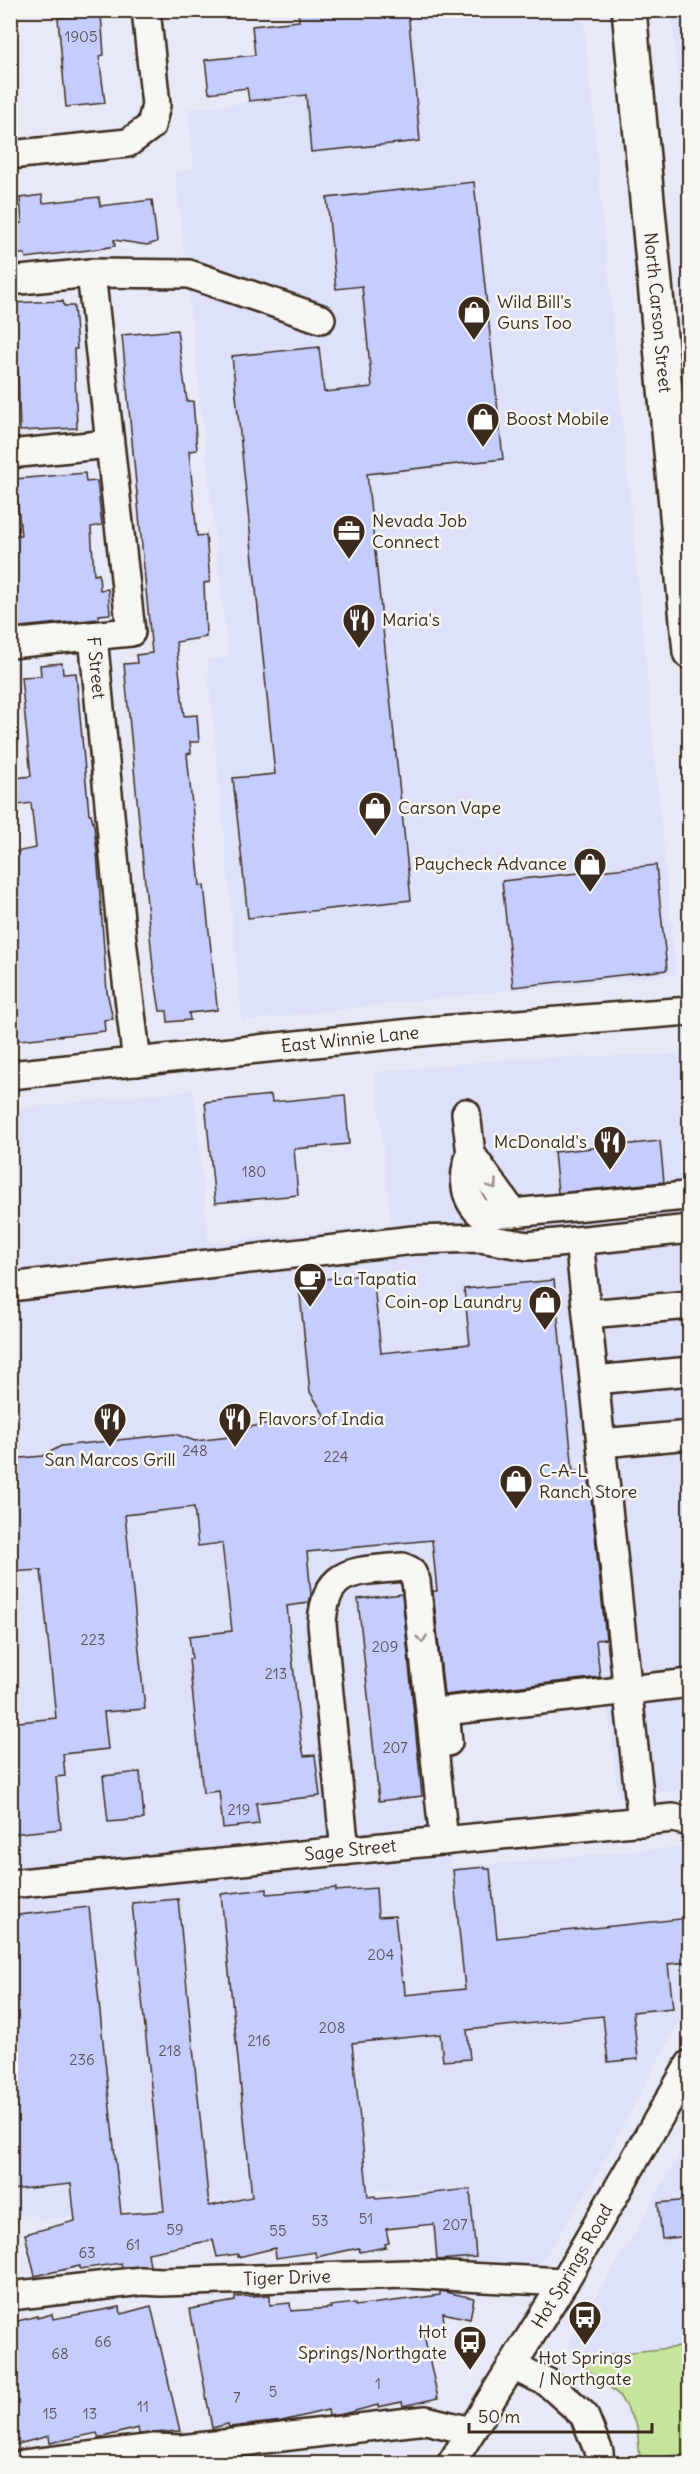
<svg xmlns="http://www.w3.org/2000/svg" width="700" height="2474" font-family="Delius,sans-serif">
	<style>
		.built { fill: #dde1f9 }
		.green { fill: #c6e49b; stroke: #80875c; stroke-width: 1.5 }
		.building { fill: #c5cdff; stroke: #3b2a1e; stroke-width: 1.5 }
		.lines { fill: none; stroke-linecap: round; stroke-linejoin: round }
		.minor-casing { stroke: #3b2a1e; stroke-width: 32 }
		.major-casing { stroke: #3b2a1e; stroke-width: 38 }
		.minor { stroke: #f6f6f2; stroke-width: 27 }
		.major { stroke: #f6f6f2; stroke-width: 33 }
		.oneway { stroke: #989088 }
		.labels { text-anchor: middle; stroke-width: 5; stroke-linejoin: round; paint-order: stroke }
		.number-label { font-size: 15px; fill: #5e5356 }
		.poi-label { font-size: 18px; fill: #3b2a1e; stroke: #f6f6f2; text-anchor: start }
		.street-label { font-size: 18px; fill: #3b2a1e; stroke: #f6f6f2 }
	</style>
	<rect width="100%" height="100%" fill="#e7eaf6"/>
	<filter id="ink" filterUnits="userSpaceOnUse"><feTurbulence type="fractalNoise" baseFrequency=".0167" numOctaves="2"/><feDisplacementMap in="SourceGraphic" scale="12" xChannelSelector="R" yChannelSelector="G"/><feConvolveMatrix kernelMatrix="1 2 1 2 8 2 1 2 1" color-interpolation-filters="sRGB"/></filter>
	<g filter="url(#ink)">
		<path class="built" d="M297 11H583L676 974 483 993 242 1021 207 660 228 657 175 172 194 169 188 109 305 96Z
			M671 11H689V189Z
			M677 1054 690 1063 689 1790 618 1796 607 1699 437 1715 451 1868 668 1848H679L689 1853V2003L595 2178 521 2296 441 2293 427 2189 299 2192 38 2220 36 2215 11 2217V1109L194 1090 209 1243 391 1225 375 1072 509 1059Z
			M689 2136V2346L574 2358 570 2351 569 2341 640 2224Z
			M689 2454V2463H641L640 2459Z"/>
		<path class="green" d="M689 2346V2454L640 2459 637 2426 619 2395 574 2358Z"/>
		<path class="building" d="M298 10H408L420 141 311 152 306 95 249 101 247 88 209 93 205 60 255 55 252 26 299 21Z
			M101 14 104 55 99 56 105 103 66 107 58 18Z
			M474 182 503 459 367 474 411 900 248 918 233 778 275 774 232 356 319 347 324 392 372 387 362 286 336 289 327 198Z
			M42 195 43 203 99 197 100 206 152 200 157 242 147 245 114 240 115 246 104 248 26 258 25 254H18L15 224 22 223 20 198Z
			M63 301 64 306H74L77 349H74L77 428 20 431 18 371H10V303Z
			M177 330 187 401H193L197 450 189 451 197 536 206 535 210 582 204 583 206 637 176 642 184 716 197 715 199 742H190L191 753 187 754 200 886 204 885 217 1006V1010L189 1013 190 1020 168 1022 167 1011H160L153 967 124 664 137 663 136 655 152 653 122 335Z
			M85 473 86 482 97 481 102 525 91 527 94 575 99 574 100 590 108 589 110 614 99 615V619L10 628V536L21 535 15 479Z
			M62 663 63 674 76 673 89 814H91L94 826 97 852 107 992 113 1019 104 1020 105 1031 10 1041V853L36 848 31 803 19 805 16 778 31 776 21 677 41 676 40 665Z
			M656 865 667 970 513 987 502 881Z
			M271 1095 272 1102 345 1095 349 1144 294 1149 298 1195 215 1203 205 1102Z
			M660 1141 664 1182 558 1193 554 1152Z
			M316 1273 325 1279 373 1274 381 1353 470 1344 464 1289 554 1280 573 1471H579L580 1480 589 1479 606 1639 596 1640 600 1677 444 1695 433 1591H437L432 1540 307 1552 311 1595 309 1603 287 1606 301 1742 304 1756 315 1755 320 1796 256 1803 259 1824 223 1828 219 1791 203 1793 189 1659H192L189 1636 232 1631 222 1543 198 1546 194 1507 125 1515 145 1709 104 1712 108 1749 63 1754 65 1776 56 1777 61 1829 10 1834V1723L56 1718 41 1570 10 1572V1459L43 1456 61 1446 175 1434 195 1441 230 1437 248 1427 326 1418 310 1392 298 1275Z
			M402 1594 422 1796 379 1801 358 1599Z
			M140 1772 144 1819 108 1822 103 1776Z
			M485 1867V1869H490L497 1938 690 1918V1962L668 1964 673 2008 633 2012 638 2059 608 2062 603 2016 467 2030 470 2059 443 2061 440 2034 352 2043 368 2197 375 2196 376 2199 470 2189 476 2257 437 2260 434 2224 386 2229 389 2243 385 2244 386 2247 360 2252 359 2248 316 2257 315 2252 276 2258 275 2248 238 2257V2254L217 2257 213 2240 148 2253 150 2266 122 2267 121 2263 80 2269V2266L35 2276 25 2234 75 2221 71 2184 10 2190V1916L89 1907 121 2214 164 2211 132 1903 178 1899 209 2206 252 2197 221 1894 267 1889V1894L336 1888V1891L376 1888 378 1917 395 1916 402 1981H404L405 1995 465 1989 453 1870Z
			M690 2200V2236L662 2239 658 2203Z
			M440 2291 474 2298 470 2319 443 2313 445 2332 424 2335 438 2398 403 2406 402 2402 378 2407V2405L343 2414 329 2416 328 2410 282 2421 229 2427 228 2424 212 2428 190 2309 235 2301V2297L270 2295V2305L290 2303 291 2311 331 2308 330 2306 355 2303V2306L440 2295Z
			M151 2306 180 2431 139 2434 138 2428 99 2438 97 2433 50 2443 49 2436 10 2446V2323L37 2316V2318L52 2314 53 2319 120 2307 121 2314Z"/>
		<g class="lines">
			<defs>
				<g id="minor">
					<path d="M10 155 128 143 151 126 156 105 146 10"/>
					<path d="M10 281 91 273 189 274 321 319"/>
					<path d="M10 454 109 444"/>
					<path id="s1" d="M93 636 122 940 137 1062"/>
					<path d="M10 644 131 632 91 273"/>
					<path id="s2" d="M10 1075 440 1030 690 1011"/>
					<path d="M466 1113 471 1154 513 1213 685 1196"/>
					<path d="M471 1154C462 1174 463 1199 481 1214L513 1213"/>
					<path d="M579 1241 642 1822"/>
					<path d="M10 1287 413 1240 480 1238 528 1246 690 1229"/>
					<path d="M588 1314 690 1305"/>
					<path d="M595 1380 690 1371"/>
					<path d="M602 1443 690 1435"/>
					<path d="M448 1742 445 1711 690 1683"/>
					<path d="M345 1851 322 1624C325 1566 357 1572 403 1567L411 1571 416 1581 444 1841"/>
					<path id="s3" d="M10 1884 673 1818 690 1822"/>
					<path id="s4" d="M10 2296 142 2281 161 2282 406 2274 564 2282"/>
					<path d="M512 2366 547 2382 584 2415 599 2452 600 2464"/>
					<path d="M24 2464 154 2448 181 2449 426 2420 471 2431"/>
					<path id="s5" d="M451 2464 564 2282 690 2064"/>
				</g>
				<g id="major">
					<path id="s6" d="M629 10 690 652"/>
				</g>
			</defs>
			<use href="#minor" class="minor-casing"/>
			<use href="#major" class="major-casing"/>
			<use href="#minor" class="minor"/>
			<use href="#major" class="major"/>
		</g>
		<defs><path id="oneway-chevron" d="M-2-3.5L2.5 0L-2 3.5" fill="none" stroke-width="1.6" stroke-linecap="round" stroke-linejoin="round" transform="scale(1.5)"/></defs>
		<g class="oneway">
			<use href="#oneway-chevron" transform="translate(493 1185) rotate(55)"/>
			<use href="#oneway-chevron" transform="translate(422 1639) rotate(84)"/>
		</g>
	</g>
	<defs>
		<symbol id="shop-pin" viewBox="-11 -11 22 30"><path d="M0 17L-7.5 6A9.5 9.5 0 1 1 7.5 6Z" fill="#3b2a1e" stroke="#f6f6f2"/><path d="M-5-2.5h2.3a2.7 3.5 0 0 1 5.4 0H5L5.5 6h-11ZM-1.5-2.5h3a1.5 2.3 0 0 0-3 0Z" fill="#fff"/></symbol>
		<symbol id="office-pin" viewBox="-11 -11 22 30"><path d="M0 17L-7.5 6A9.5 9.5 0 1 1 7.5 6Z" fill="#3b2a1e" stroke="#f6f6f2"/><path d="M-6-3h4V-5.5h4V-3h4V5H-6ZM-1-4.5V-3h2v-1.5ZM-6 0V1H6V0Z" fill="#fff"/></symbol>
		<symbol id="restaurant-pin" viewBox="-11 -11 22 30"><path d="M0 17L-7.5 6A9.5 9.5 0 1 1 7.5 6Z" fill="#3b2a1e" stroke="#f6f6f2"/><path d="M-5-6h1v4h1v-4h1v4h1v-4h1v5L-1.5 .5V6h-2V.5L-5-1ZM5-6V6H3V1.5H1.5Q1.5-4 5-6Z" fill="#fff"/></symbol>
		<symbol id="cafe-pin" viewBox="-11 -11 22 30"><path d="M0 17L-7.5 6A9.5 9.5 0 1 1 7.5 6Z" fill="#3b2a1e" stroke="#f6f6f2"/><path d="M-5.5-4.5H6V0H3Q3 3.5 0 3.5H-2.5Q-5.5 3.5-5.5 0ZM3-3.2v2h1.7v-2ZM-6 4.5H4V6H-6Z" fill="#fff"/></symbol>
		<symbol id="bus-pin" viewBox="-11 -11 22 30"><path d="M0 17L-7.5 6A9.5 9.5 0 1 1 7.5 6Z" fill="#3b2a1e" stroke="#f6f6f2"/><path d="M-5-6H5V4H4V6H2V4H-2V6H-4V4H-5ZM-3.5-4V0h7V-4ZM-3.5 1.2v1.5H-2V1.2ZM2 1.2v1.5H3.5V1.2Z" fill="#fff"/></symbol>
	</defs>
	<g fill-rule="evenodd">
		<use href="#shop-pin" x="455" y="293" width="38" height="52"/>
		<use href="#shop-pin" x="464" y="400" width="38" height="52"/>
		<use href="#office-pin" x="330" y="512" width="38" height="52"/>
		<use href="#restaurant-pin" x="340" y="601" width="38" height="52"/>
		<use href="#shop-pin" x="356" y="789" width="38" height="52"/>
		<use href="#shop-pin" x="571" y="845" width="38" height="52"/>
		<use href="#restaurant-pin" x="591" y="1123" width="38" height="52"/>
		<use href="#cafe-pin" x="291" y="1260" width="38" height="52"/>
		<use href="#shop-pin" x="526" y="1283" width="38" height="52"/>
		<use href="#restaurant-pin" x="91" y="1400" width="38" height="52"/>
		<use href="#restaurant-pin" x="216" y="1400" width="38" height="52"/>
		<use href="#shop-pin" x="497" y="1462" width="38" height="52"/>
		<use href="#bus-pin" x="566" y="2298" width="38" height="52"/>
		<use href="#bus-pin" x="451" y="2323" width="38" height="52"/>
	</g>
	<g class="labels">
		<g class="number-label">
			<text x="81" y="42">1905</text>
			<text x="254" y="1177">180</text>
			<text x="195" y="1456">248</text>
			<text x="336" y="1462">224</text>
			<text x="93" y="1645">223</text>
			<text x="385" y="1652">209</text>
			<text x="276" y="1679">213</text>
			<text x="395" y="1753">207</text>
			<text x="239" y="1815">219</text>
			<text x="381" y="1960">204</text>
			<text x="332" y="2033">208</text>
			<text x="259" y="2046">216</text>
			<text x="170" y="2056">218</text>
			<text x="82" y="2065">236</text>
			<text x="366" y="2224">51</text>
			<text x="320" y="2226">53</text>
			<text x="455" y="2230">207</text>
			<text x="175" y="2235">59</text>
			<text x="278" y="2236">55</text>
			<text x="133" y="2250">61</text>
			<text x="87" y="2258">63</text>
			<text x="103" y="2347">66</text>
			<text x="60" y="2359">68</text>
			<text x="378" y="2389">1</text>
			<text x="273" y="2397">5</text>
			<text x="237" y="2403">7</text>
			<text x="143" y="2412">11</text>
			<text x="50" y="2419">15</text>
			<text x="90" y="2419">13</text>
		</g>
		<g class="poi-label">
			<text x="497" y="308">Wild Bill's<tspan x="497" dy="21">Guns Too</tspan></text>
			<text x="506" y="425">Boost Mobile</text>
			<text x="372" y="527">Nevada Job<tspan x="372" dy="21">Connect</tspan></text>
			<text x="382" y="626">Maria's</text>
			<text x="398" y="814">Carson Vape</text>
			<text x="567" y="870" text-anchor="end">Paycheck Advance</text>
			<text x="587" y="1148" text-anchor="end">McDonald's</text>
			<text x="333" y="1285">La Tapatia</text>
			<text x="522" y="1308" text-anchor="end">Coin-op Laundry</text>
			<text x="258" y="1425">Flavors of India</text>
			<text x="110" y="1466" text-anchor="middle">San Marcos Grill</text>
			<text x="539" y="1477">C-A-L<tspan x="539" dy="21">Ranch Store</tspan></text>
			<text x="447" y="2338" text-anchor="end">Hot<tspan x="447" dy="21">Springs/Northgate</tspan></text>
			<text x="585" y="2364" text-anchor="middle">Hot Springs<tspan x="585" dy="21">/ Northgate</tspan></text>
		</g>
		<g class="street-label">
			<text dy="6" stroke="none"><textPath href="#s6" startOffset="304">North Carson Street</textPath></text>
			<text dy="6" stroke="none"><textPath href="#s1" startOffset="32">F Street</textPath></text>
			<text dy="6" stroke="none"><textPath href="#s2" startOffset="342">East Winnie Lane</textPath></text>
			<text dy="6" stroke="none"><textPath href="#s3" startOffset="342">Sage Street</textPath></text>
			<text dy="6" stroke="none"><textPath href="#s5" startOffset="232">Hot Springs Road</textPath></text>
			<text dy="6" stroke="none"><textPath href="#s4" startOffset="278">Tiger Drive</textPath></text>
		</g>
	</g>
	<rect width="700" height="2474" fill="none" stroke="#f6f6f2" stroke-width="36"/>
	<rect x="18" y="18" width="664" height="2438" fill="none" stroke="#3b2a1e" stroke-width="2" filter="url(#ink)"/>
	<path d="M469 2423v9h183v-9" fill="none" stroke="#3b2a1e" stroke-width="3"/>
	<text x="478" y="2423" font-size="18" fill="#3b2a1e" stroke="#f6f6f2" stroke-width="4.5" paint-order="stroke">50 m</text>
</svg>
